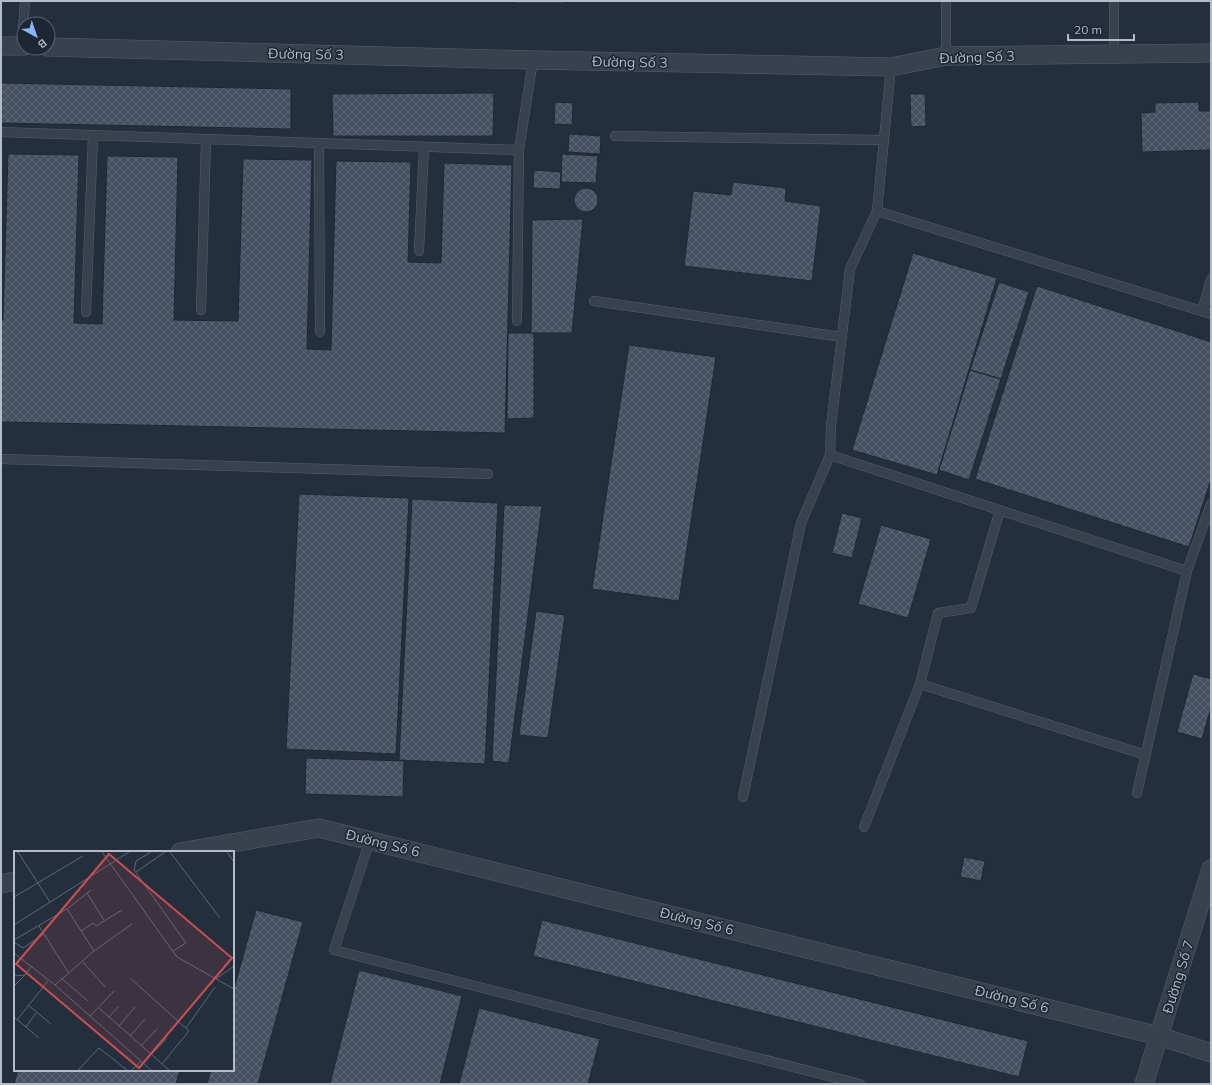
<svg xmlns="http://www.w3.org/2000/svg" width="1212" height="1085" font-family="Mulish,sans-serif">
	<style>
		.building { fill: url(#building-cross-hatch); stroke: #1f2835 }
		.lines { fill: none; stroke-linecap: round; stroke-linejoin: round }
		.service-casing { stroke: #565f6c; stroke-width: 10 }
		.minor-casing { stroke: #565f6c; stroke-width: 19 }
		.service { stroke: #38414e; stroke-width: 9 }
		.minor { stroke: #38414e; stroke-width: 18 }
		.labels { text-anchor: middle; stroke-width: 3; stroke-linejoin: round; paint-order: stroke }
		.street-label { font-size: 14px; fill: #b4bcc9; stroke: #1d2633 }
		.inset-road { fill: none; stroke: #5e6776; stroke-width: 1 }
		.view { fill: #ce4d50; fill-opacity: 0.15; stroke: #ce4d50; stroke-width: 2 }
		.inset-edge { fill: none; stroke: #b4bcc9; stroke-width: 2 }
	</style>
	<defs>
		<pattern id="building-cross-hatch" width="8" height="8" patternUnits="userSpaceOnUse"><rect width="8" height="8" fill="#455162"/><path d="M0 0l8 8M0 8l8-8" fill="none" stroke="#5d6877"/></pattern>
	</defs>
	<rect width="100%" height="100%" fill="#242f3e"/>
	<path class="building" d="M514 1H564V3H514Z
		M1 83 291 89V129L1 123Z
		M494 93 493 136H333L332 94Z
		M910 94H925L926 126 911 127Z
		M555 102 573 103 572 125 554 124Z
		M1199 102V111H1211V150L1142 152 1141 113 1155 112V103Z
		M569 134 601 136 600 154 568 152Z
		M8 154 79 155 74 323 102 324 107 156 178 157 174 320 238 321 243 159 312 160 307 349 331 350 336 161 411 162 408 262 441 263 444 163 512 165 505 433 1 422V320H3Z
		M562 154 598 156 596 183 561 182Z
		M534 170 561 172 560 189 533 188Z
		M733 182 786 188 785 201 821 206 812 281 684 266 693 191 731 195Z
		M574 200a12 12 0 1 1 24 0a12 12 0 1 1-24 0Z
		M583 219 572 333H531L532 220Z
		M913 253 997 278 937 475 852 450Z
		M999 282 1029 292 1001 379 970 370Z
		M1037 286 1211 342V479L1189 547 975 479Z
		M508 333H534V418L507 419Z
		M629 345 716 357 679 601 592 589Z
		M970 370 1001 379 969 480 939 470Z
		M299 494 409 498 396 754 286 749Z
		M412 499 498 503 485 764 399 760Z
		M504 505 542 506 509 763 492 761Z
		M842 513 862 518 852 558 832 553Z
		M881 525 931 539 908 618 858 604Z
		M536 611 565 615 548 738 519 735Z
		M1193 674 1211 679V707L1202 739 1177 732Z
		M306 758 404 761 403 797 305 794Z
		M964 857 985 861 981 881 960 877Z
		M256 910 303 922 258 1084H207L211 1070H233V992Z
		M542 920 1028 1041 1019 1077 533 956Z
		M359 970 462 996 440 1084H330Z
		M479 1008 600 1039 588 1084H459Z
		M18 1070H180L176 1084H14Z"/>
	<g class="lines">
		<defs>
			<path id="service" d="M946 1V56
				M22 46 25 1
				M1114 54V1
				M891 67 877 211 850 269 831 426 830 455 1187 571
				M1 132 519 150
				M615 136 884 140
				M319 143 320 332
				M877 211 1211 314
				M419 251 424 147
				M594 301 842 337
				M201 310 206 140
				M1202 311 1211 279
				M86 312 93 136
				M517 321 519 150 533 60
				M1 459 488 474
				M920 684 1146 755
				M1137 793 1187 571 1211 504
				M743 797 801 523 830 455
				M864 827 920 684 938 613 971 608 1000 510
				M370 840 334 950 860 1084"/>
			<path id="minor" d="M1 46H24
				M48 47 533 60 891 67 946 56 1211 53
				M180 852 319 828 1159 1036 1211 1053
				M1 884 15 881
				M1144 1084 1211 869"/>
		</defs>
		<use href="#service" class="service-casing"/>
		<use href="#minor" class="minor-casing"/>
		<use href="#service" class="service"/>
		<use href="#minor" class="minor"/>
	</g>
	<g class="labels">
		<g class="street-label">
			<text transform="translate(306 54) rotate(1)" y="5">Đường Số 3</text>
			<text transform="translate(977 57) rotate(-2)" y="5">Đường Số 3</text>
			<text transform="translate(630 62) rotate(1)" y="5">Đường Số 3</text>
			<text transform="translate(383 843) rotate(14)" y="5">Đường Số 6</text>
			<text transform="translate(697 921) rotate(14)" y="5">Đường Số 6</text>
			<text transform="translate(1178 977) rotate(-73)" y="5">Đường Số 7</text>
			<text transform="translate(1012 999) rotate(14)" y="5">Đường Số 6</text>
		</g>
	</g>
	<g transform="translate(14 851)">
		<rect width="220" height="220" fill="#242f3e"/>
		<path class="inset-road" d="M4 1 36 51M88 1 163 106 220 138M137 1 122 10 120 19 172 92 159 100M156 1 206 67M213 1 220 11M122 21 151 1M73 42 90 69M0 46 69 5M0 74 115 1M25 75 54 121M67 80 79 72 82 75 108 59M0 89 53 58 77 39M0 91 9 97 30 83M80 100 118 73M0 102 41 134 137 219M69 111 91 136M0 125 11 124 17 116M47 127 74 150M116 127 175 180 148 213M202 128 220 115M41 134 80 100 53 58M0 135 11 124M14 154 37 173M85 157 155 219M76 165 100 140M0 166 25 187M95 166 104 156M3 169 34 130M105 175 121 156M12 176 22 162M172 177 201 136M116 185 131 168M127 195 143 178M137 204 153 187M64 219 85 197 113 219M118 219 127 210"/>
		<path class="view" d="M95 3 218 107 125 217 2 113Z"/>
		<rect width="220" height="220" class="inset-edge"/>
	</g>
	<rect width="1212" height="1085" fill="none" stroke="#b4bcc9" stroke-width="4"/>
	<g transform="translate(36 36) rotate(140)"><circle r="19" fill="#1d2633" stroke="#59626f"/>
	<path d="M0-3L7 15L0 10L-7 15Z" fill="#8ab4f8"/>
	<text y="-6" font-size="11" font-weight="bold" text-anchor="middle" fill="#b4bcc9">B</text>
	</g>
	<path d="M1068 34v6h66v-6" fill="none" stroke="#b4bcc9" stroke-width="2"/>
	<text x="1074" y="34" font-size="12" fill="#b4bcc9" stroke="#1d2633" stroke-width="3" paint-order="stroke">20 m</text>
</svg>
